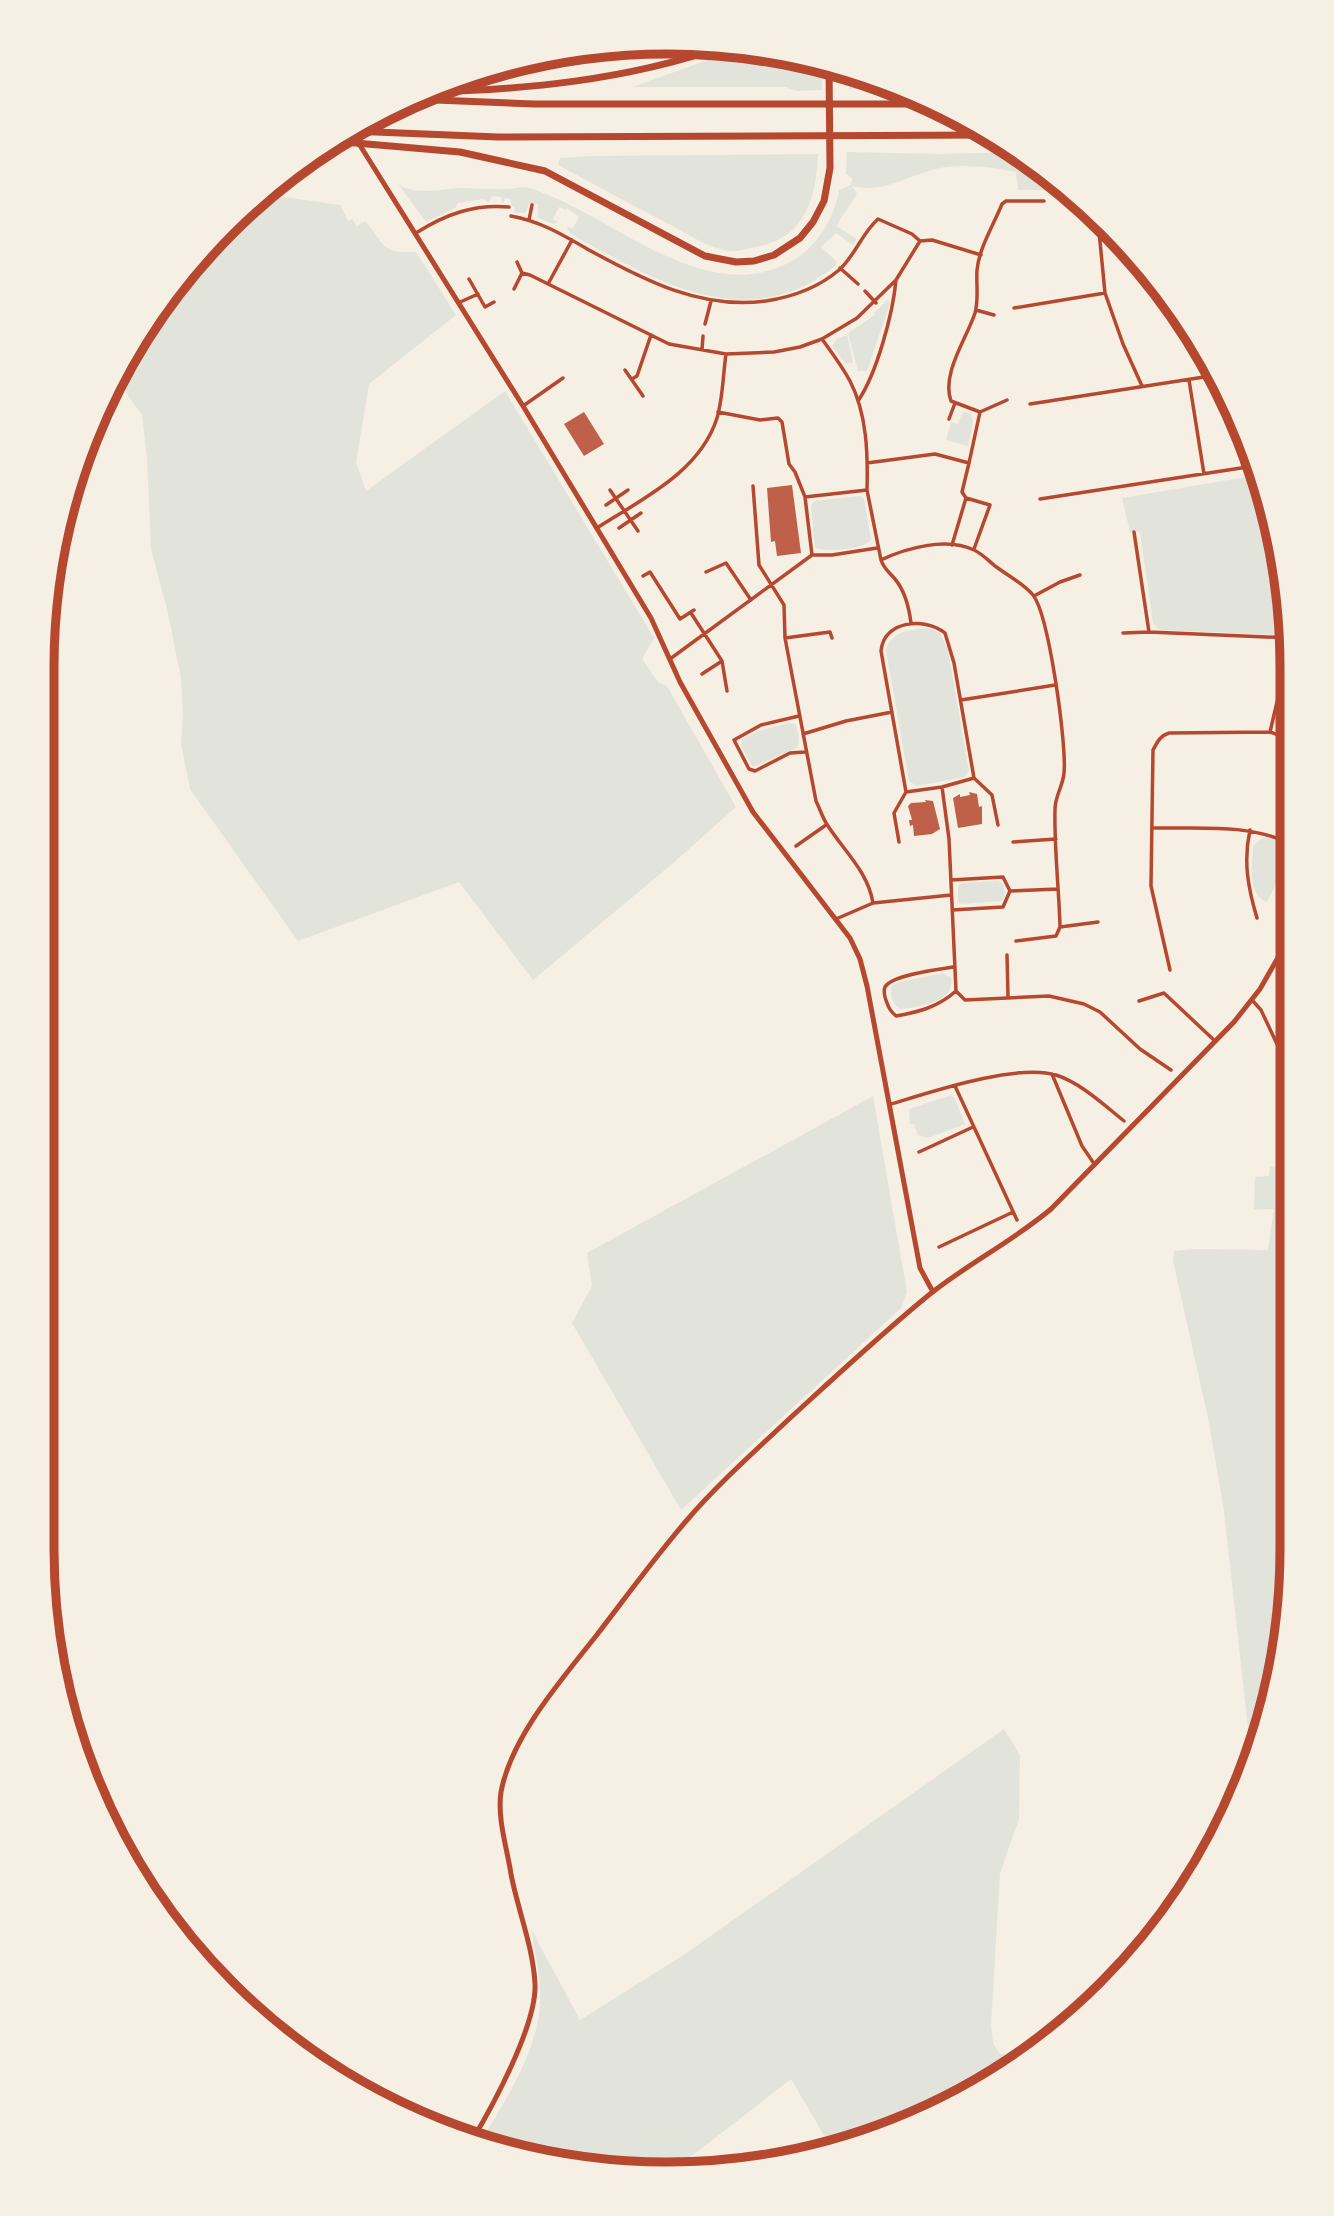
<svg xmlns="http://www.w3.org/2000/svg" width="1334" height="2216" font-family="'Roboto Condensed',sans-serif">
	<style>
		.green { fill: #e2e4dc }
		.building { fill: #bf614a }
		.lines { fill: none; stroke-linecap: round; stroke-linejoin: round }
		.minor { stroke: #b5482f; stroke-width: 3.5 }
		.tertiary { stroke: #b5482f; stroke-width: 5 }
		.motorway { stroke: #b5482f; stroke-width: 7 }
		.rim { fill: none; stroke: #b5482f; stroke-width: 9 }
	</style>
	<rect width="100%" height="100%" fill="#f6efe4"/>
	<path class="green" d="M738 49 789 54 821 64 822 90 797 91 785 87H633Z
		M860 76 902 88 848 89Z
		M847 152 941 154 1020 152 1063 190H1018L1016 172C993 167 958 163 935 169 907 176 882 194 852 186L857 194 836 226 857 239 853 245 836 233 821 247 837 262 836 265C749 338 653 280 571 234L566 227 573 228 579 217 567 208 566 210 559 207 553 219 558 222 553 224 538 218V204H529L525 213H514L515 206H512L510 199 504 198V202H501L502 197 492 196 489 202 483 199 458 203 455 208 426 222 398 184C415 196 441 189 460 188 476 188 492 190 508 189 515 189 522 186 529 188 610 212 702 309 790 262 816 248 834 220 839 190L851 185 852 178 846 174Z
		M818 154C816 202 804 240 751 248 745 249 736 252 730 251 710 249 689 235 671 225 633 206 596 185 558 165L560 158 593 156Z
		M263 194 340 205 348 221 352 219 357 226 365 221C387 246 379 253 416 252L456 315 369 384 356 462 366 491 505 391 654 638 642 659 658 682 667 686 736 807 672 864 533 980 459 882 298 941 190 789 181 744 183 714 181 678 168 613 151 549 147 458 142 415 125 391 122 371 148 319 225 225Z
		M888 300 890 303 867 371H858L848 333 875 315 874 313Z
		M847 335 853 362 846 364 832 346 837 339Z
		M963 411 971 414 973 423 968 446 946 440 951 422 958 424Z
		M1258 475 1271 505 1291 628 1286 633 1277 635 1160 630 1153 623 1140 532H1130L1122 498Z
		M860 496 864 499 871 540C861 550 829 552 815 548L811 506 814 501Z
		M928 628 940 633 948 650 969 771 964 777 917 786 909 781 886 650C893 630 909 630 928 628Z
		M789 723 795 724C798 731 801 740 797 748L753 767 741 746 742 739 758 731Z
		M1268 837 1291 848V854L1267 902C1247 895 1252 863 1253 846L1262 838Z
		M998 881 1003 884C1005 891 1006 896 1002 901L960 904 958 901V886L962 883Z
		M943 973 951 978C956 1003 917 1007 900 1009 891 1003 891 996 891 986L899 982Z
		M951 1095 955 1099 965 1124 928 1138 918 1135 914 1124H910L909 1109Z
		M873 1096 907 1292 901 1308 681 1510 572 1323 592 1286 587 1253Z
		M1291 1165V1590L1259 1750 1252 1764 1224 1511 1209 1423 1173 1261 1174 1251 1196 1249 1268 1250 1274 1209 1254 1210 1255 1177 1269 1176 1270 1167Z
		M1004 1729 1020 1755 1019 1819 1000 1873 991 2025 993 2043 999 2053 1021 2059 868 2141 831 2147 791 2079 670 2173 667 2174 480 2143C507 2097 544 2043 540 1988 539 1968 534 1948 531 1929L580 2020 685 1954Z"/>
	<path class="building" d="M584 412 604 444 584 456 564 424Z
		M792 485 801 553 777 556 775 541 771 542 767 488Z
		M969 792 977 794 979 807 982 806V824L958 828 953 798 960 794V797L970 795Z
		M925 800 933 801 940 829 932 834 914 836 913 825 910 826 909 820H912L908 806 911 803 926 802Z"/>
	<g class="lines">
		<path class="minor" d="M511 216C540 221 563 235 589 250 644 280 701 310 766 301 792 297 819 287 839 270 855 256 862 233 878 219L912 234 920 241
			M529 220 532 205
			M1098 221 1105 293 1123 344 1142 386
			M416 233C446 214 474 204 509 207
			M517 262 522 273
			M840 268 858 284
			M469 279 485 307 494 302
			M548 284 572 240
			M514 289 522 273 530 275 669 344 726 354 774 352 800 347 822 339 857 318 896 280 920 241 932 240 981 255
			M865 291 876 303
			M458 303 478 294
			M1014 308 1105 293
			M976 310 994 315
			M705 324 711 301
			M822 339C832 353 842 366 850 381 867 414 868 454 867 490
			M702 350 703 336
			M625 370 643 396
			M632 379 637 376 651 335
			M1189 380 1204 474
			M858 401C877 373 893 313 896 280
			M1030 404 1217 375
			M523 406 563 378
			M718 412 760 420 778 418 782 422 789 464 795 472 805 497
			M980 412 951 401C941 374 967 338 975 313 979 299 976 284 977 270 979 248 994 224 1002 204L1006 201H1044
			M949 419 955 403
			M867 463 935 454 969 463 962 492 966 498
			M969 463 980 412 1007 400
			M753 486 759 565 784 605 785 638 816 801C820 809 823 819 828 826 845 852 868 872 873 903
			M610 490 638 531
			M1040 499 1254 466
			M606 505 628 490
			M597 528C642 499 700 472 717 418 723 398 723 374 726 354
			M619 528 641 513
			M1134 532 1149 632 1291 638
			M952 545 966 498 990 505 974 549
			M877 548 832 555H812L805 497 867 490 881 560C906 548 946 537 974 550 981 553 989 561 995 566 1007 575 1024 584 1033 595 1049 615 1067 746 1064 773 1063 786 1055 796 1055 809 1054 848 1059 888 1060 927L1098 922
			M881 560C884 569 889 572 895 579 905 591 909 607 911 623
			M706 572 726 563 751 600
			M643 576 650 572 680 619 694 610
			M1034 596 1060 582 1080 575
			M691 613 722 661 727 691
			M1123 633 1149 632
			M785 638 830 632 832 638
			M670 659 812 555
			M702 674 722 661
			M961 700 1055 685
			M799 716 761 725 734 740 749 769 755 771 790 753 805 752
			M1270 732 1291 642
			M803 734 846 721 892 712
			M974 778 992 795 998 825
			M942 787 949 839 956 991
			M906 792 881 651C884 620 925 617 945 633L954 663 974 778
			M906 792 942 787 974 778
			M1152 828C1199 829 1248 823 1291 844
			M1250 830C1243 861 1248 888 1257 918
			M899 842 894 813 906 792
			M1013 842 1056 839
			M796 846 826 825
			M951 880 1003 877 1010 891 1003 907 952 910
			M1010 891 1058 889
			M836 919 873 903 951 895
			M1016 941 1056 936 1060 927
			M1007 955 1008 997
			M953 967C940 969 891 975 885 987 883 992 885 998 887 1003 889 1009 891 1012 896 1016 919 1012 938 1007 956 991
			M1170 970 1151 886 1153 750C1158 741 1160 736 1169 733L1270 732 1291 740
			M956 991 965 1000 1049 996 1084 1004 1100 1012 1140 1049 1171 1070
			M1252 1000 1261 1010 1291 1074
			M1139 1001 1164 993 1215 1041
			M1052 1074 1082 1146 1095 1165
			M955 1086 1017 1220
			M891 1104C931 1092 1017 1063 1056 1075 1081 1083 1104 1105 1124 1121
			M919 1152 973 1127
			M939 1247 1013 1212"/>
		<path class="tertiary" d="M351 131 523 406 651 618 680 682 753 812 850 938 860 959 867 986 920 1268 933 1292
			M471 2142C493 2106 537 2024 535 1984 533 1946 518 1911 511 1874 507 1848 497 1818 501 1792 511 1737 562 1679 596 1636 626 1597 655 1557 687 1520 718 1484 754 1452 788 1420 835 1377 881 1334 930 1294 969 1263 1013 1241 1051 1209L1234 1022 1260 989 1291 935"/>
		<path class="motorway" d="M424 92C525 90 626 80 722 47
			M410 99 534 104H934
			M351 131 498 137 991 135
			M332 141 460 152 545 171 705 256 736 262 754 261 774 255 800 238 813 222 824 201 830 168 829 66"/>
	</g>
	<path d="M0 0H1334V2216H0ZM667 54H667A613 613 0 0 1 1280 667V1549A613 613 0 0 1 667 2162H667A613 613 0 0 1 54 1549V667A613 613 0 0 1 667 54Z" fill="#f6efe4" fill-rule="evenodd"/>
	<path class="rim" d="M667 54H667A613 613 0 0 1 1280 667V1549A613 613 0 0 1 667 2162H667A613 613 0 0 1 54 1549V667A613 613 0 0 1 667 54Z"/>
</svg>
